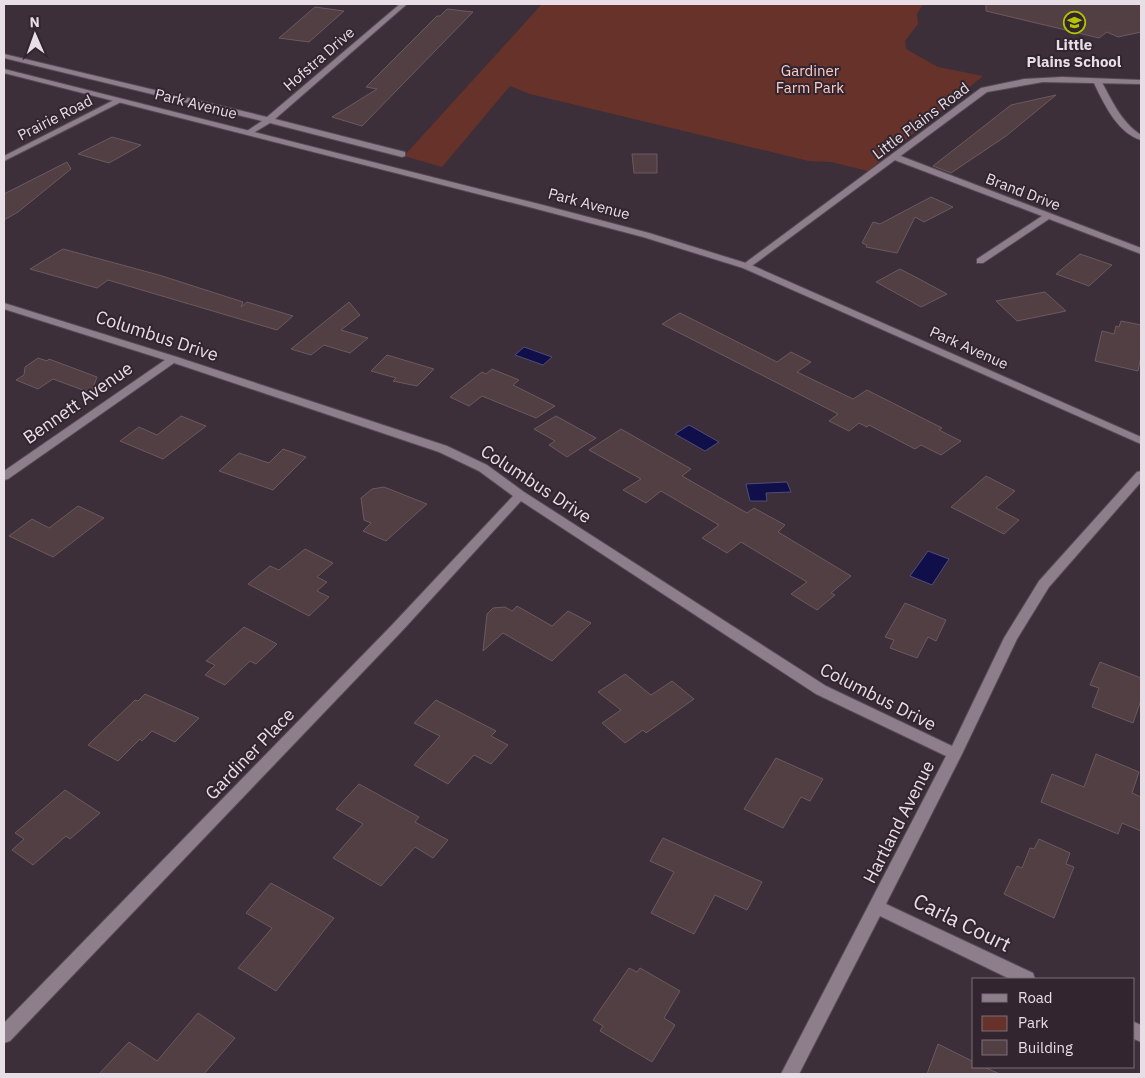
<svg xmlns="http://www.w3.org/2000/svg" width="1145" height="1078" font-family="'IBM Plex Sans',sans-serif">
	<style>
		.green { fill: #67322a }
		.water { fill: #100f4a; stroke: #504d79 }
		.building { fill: #523f44; stroke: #6c595e }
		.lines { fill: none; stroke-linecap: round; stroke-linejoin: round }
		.minor-casing { stroke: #564b54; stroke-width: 2 }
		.tertiary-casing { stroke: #564b54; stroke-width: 2 }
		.secondary-casing { stroke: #564b54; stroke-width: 2 }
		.minor { fill: #8e7e8b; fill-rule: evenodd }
		.tertiary { fill: #8e7e8b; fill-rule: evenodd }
		.secondary { fill: #8e7e8b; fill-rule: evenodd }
		.labels { text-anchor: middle; stroke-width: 4; stroke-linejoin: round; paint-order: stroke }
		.far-poi-label { font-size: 15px; font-weight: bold; fill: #e7dee6; stroke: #322530 }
		.far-street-label { font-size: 15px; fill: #e7dee6; stroke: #322530 }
		.far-park-label { font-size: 15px; fill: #faccc4; stroke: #322530 }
		.street-label { font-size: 18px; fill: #e7dee6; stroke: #322530 }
		.near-street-label { font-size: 21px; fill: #e7dee6; stroke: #322530 }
	</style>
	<rect width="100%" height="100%" fill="#3c2f3a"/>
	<path class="green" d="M542 4H923L917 14 918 24 905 41 906 49 938 67 983 76 868 171 831 162 809 161 530 94 510 86 442 167 404 156Z"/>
	<path class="water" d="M524 347 552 357 543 365 515 355Z
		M689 425 719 442 705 451 675 434Z
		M787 482 791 492 766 493 767 501H750L746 484Z
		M928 551 949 559 932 585 910 576Z"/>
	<path class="building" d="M986 4H1141V32L1118 37 1107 32 1099 38 986 11Z
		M315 7 344 11 309 42 279 38Z
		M447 9 473 12 362 126 332 117 377 89 366 87 437 16H440Z
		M1056 95 1006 136 951 173 933 166 1011 105Z
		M112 137 141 145 109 163 78 154Z
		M632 154H657V173H634Z
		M67 162 71 169 18 212 4 220V194Z
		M931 197 953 207 924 222 915 217 897 253 866 247 867 245 862 243 873 222 880 224Z
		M63 249 159 275 243 302 241 307 247 302 293 316 277 330 108 280 97 288 30 269Z
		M1080 254 1112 265 1089 286 1056 274Z
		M900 269 923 281 947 294 921 307 876 282Z
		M1045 292 1066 311 1017 321 996 301Z
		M349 302 360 315 341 330 368 338 350 353 324 345 311 355 291 349Z
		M680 313 777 362 791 352 811 362 797 372 853 399 867 390 942 428 939 430 961 441 941 455 921 445 915 449 869 425 867 427 859 423 849 431 829 421 838 414 662 324Z
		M1121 321 1141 325V356L1138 371 1095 361 1102 331 1114 334 1116 326 1119 327Z
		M387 355 434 369 417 386 393 381 396 378 371 371Z
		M38 358 47 361 49 359 97 377 91 393 53 379 38 389 16 380 24 375 25 367Z
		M492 369 519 380 513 385 555 406 536 418 482 396 469 406 450 397 482 372 486 374Z
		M181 416 206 426 163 459 120 441 139 427 157 435Z
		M556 416 596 438 567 457 549 445 555 441 534 429Z
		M621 429 691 469 682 476 747 513 754 508 785 525 778 532 851 576 831 593 835 595 817 610 791 594 807 582 741 542 727 553 702 538 719 525 661 491 646 503 623 490 641 479 589 450Z
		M283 449 306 457 273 490 219 471 239 453 269 463Z
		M986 476 1015 491 996 508 1019 520 1004 534 951 507Z
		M384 487 427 504 386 541 363 531 371 523 364 520 361 498 372 489Z
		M78 506 104 518 53 557 9 536 32 519 49 528Z
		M305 549 333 563 317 577 327 582 317 591 329 597 309 616 248 584 270 566 279 570Z
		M905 603 946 620 936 641 928 637 917 658 890 648 894 640 885 637Z
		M517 606 552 626 568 611 591 623 552 661 503 633 483 651 487 614 493 608 505 607 512 611Z
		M244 627 277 644 256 664 250 661 225 685 205 675 215 665 206 661Z
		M1100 662 1141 678V700L1133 723 1092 707 1099 688 1090 685Z
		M625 674 651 695 672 681 694 699 646 733 643 730 625 743 602 723 621 710 598 692Z
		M145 694 199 718 175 742 152 731 142 741 140 739 118 761 88 745 135 700 138 701Z
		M436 700 496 731 491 736 508 745 491 764 474 755 448 784 414 765 440 736 414 723Z
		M1096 754 1139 772 1132 793 1141 797V831L1122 823 1118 834 1041 802 1052 774 1084 787Z
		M776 758 823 779 810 801 801 797 783 828 744 809Z
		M359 784 419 817 415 822 448 840 433 858 415 847 381 886 333 858 363 824 336 809Z
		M65 790 100 813 70 839 66 836 33 865 12 850 24 839 15 833Z
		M663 838 762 882 747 910 715 895 694 934 651 913 674 872 650 861Z
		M1039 839 1070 853 1066 864 1074 867 1054 918 1004 894 1017 866 1022 868 1030 848 1034 849Z
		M271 883 334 918 276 991 238 968 272 928 246 913Z
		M629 968 637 972 640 968 680 991 664 1018 675 1025 652 1062 600 1031 603 1026 593 1020Z
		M198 1013 235 1038 204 1074H99L129 1042 157 1061Z
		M938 1044 974 1062V1067H984L1000 1074H927Z"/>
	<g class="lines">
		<defs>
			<path id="minor" d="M400 4H407L275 119 405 152V156L402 157 270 123 250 135 246 133 247 131 262 121 4 58V54L267 117Z
				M1094 79H1100C1112 100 1120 121 1141 135V140C1117 133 1103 102 1093 81Z
				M116 99 123 101 4 161V156Z
				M892 155H898L1141 248V254L1049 219 983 263H977V259L1042 216 892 159Z
				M4 303 177 357 447 446 487 465 524 492 826 686 952 746 1004 638 1039 581 1137 472 1141 471V482L1049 587 1017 639 962 754 886 904 1033 973 1035 979H1010L880 916 799 1074H781L946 756 816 694 521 501 402 631 10 1041 4 1043V1023L392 625 513 496 479 471 439 452 174 363 8 479 4 480V471L165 360 4 309Z
				M1134 1022 1141 1025V1042L1134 1039Z"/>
			<path id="tertiary" d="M1062 77 1141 80V84L1043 82 987 92 749 268H743L741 266 981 88 1024 79Z"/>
			<path id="secondary" d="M4 69 539 204 649 233 749 264 1141 437V444L743 268 643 237 533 208 4 73Z"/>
		</defs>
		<use href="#minor" class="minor-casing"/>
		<use href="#tertiary" class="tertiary-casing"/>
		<use href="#secondary" class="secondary-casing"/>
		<use href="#minor" class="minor"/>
		<use href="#tertiary" class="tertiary"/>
		<use href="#secondary" class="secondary"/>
	</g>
	<defs>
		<symbol id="school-ring" viewBox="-11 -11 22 22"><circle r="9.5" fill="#322530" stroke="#b1c500" stroke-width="1.5"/><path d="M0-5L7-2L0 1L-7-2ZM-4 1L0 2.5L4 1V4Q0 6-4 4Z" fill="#b1c500"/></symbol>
	</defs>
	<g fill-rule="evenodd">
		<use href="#school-ring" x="1062" y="10" width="25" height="25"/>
	</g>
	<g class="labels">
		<g class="far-poi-label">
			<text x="1074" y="50">Little<tspan x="1074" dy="17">Plains School</tspan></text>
		</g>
		<g class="far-street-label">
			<text transform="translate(319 59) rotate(-41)" y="5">Hofstra Drive</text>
			<text transform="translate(196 104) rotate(14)" y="5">Park Avenue</text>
			<text transform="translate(55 118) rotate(-27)" y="5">Prairie Road</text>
			<text transform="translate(921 121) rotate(-37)" y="5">Little Plains Road</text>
			<text transform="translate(1023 192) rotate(21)" y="5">Brand Drive</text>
			<text transform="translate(589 204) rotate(15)" y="5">Park Avenue</text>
			<text transform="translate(969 348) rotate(24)" y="5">Park Avenue</text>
		</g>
		<g class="far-park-label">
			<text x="810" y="76">Gardiner<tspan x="810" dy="17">Farm Park</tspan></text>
		</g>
		<g class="street-label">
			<text transform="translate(157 336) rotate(18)" y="6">Columbus Drive</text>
			<text transform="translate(78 403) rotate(-35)" y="6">Bennett Avenue</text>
			<text transform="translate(536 484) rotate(33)" y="6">Columbus Drive</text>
			<text transform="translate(878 697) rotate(27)" y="6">Columbus Drive</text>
			<text transform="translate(250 754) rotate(-46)" y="6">Gardiner Place</text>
			<text transform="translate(899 822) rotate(-63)" y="6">Hartland Avenue</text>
		</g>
		<g class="near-street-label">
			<text transform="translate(962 923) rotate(26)" y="7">Carla Court</text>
		</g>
	</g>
	<rect width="1145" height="1078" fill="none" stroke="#e7dee6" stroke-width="10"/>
	<rect x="972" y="978" width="162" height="90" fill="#322530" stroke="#7a6f79"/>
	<rect x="982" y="994" width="25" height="8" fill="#8e7e8b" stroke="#7a6f79"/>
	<text x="1018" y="1003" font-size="15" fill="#e7dee6">Road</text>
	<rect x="982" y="1016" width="25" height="15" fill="#67322a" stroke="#7a6f79"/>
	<text x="1018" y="1028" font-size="15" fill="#e7dee6">Park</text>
	<rect x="982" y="1040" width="25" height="15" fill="#523f44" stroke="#7a6f79"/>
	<text x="1018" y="1053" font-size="15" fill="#e7dee6">Building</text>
	<g transform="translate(35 35) rotate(358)" stroke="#322530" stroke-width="4" paint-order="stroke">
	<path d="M0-4L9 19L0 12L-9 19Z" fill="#e7dee6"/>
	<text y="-8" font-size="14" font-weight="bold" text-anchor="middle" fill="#e7dee6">N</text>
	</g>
</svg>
